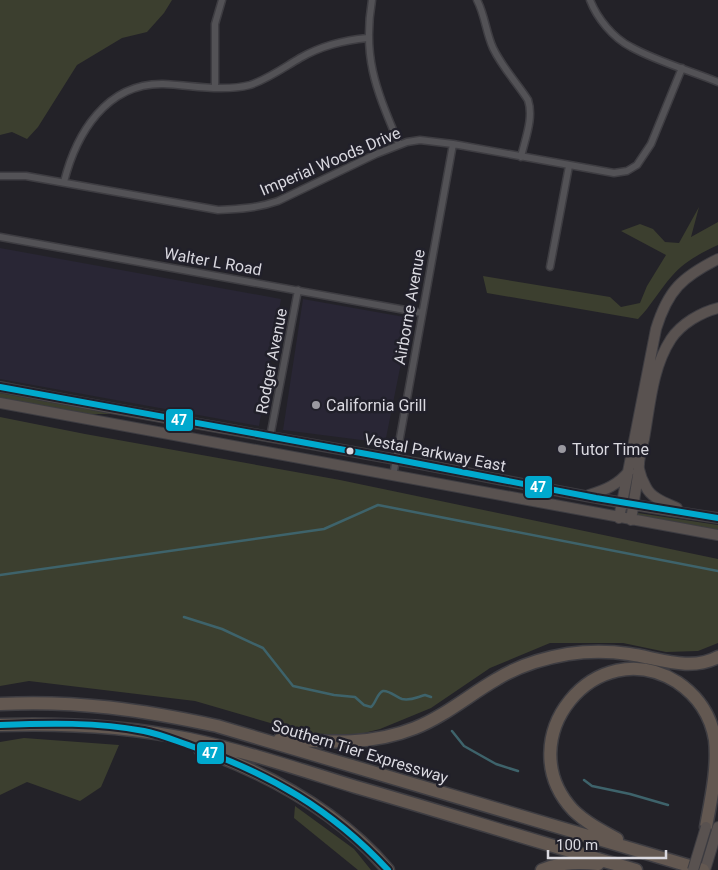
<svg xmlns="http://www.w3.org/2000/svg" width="718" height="870" font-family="Roboto,sans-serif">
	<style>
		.built { fill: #292635 }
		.green { fill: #3c3f2f }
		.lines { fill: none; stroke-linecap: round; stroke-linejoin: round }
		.stream { stroke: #3e636b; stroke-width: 2.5 }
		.minor-casing { stroke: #3e3d42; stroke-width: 9 }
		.primary-casing { stroke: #3e3d42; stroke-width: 12 }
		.motorway-casing { stroke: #3e3d42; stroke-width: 15 }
		.minor { stroke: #535256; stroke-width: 6 }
		.primary { stroke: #595250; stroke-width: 10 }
		.motorway { stroke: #635851; stroke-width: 12 }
		.primary-bridge-casing { stroke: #3e3d42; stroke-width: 12; stroke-linecap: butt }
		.primary-bridge { stroke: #595250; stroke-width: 10 }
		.bus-1-casing { stroke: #21202a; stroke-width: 10 }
		.bus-1 { stroke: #00a9ce; stroke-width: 6 }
		.poi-dot { fill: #9a99a0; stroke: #21202a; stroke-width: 2 }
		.bus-dot { fill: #dad9e0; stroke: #21202a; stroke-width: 2 }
		.labels { text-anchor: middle; stroke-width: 5; stroke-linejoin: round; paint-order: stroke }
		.street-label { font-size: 16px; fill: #dad9e0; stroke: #21202a }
		.poi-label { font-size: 16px; fill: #dad9e0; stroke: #21202a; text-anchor: start }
		.line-badge { stroke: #21202a; stroke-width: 2 }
		.badge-label { font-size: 14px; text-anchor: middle; font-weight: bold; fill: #fff }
	</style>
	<rect width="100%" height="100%" fill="#232228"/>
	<path class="built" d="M0 248 281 299 259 426 0 379Z
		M303 299 410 318 385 443 283 430Z"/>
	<path class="green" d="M0 0H172L164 13 147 32 122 38 77 65 38 127 27 139 12 132 0 135Z
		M699 207 691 237 718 222V245C701 253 685 261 672 276 660 289 651 306 638 319L487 293 483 276 610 297 621 307 640 303 647 286 666 255 621 231 640 224 653 229 665 242 679 243Z
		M0 393 112 414H83L0 398Z
		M0 417 85 434 340 480 718 559V643L698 651 666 652 623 643H550L490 668 431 708 380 729 352 736 312 733 284 727 195 701 29 681 0 686Z
		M638 513 718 525V531L645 517 637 515Z
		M24 738 119 745 101 787 80 801 27 782 0 795V742Z
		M295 806 354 849 371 870H358L294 818Z"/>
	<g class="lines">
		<path class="stream" d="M0 575 324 529 378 505 718 571
			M184 617 222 629 263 648 293 686 334 695 355 697 364 705 371 707C376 703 377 693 383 691 389 690 396 697 402 699 411 701 417 697 425 695L431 697
			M452 731 464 746 496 764 518 771
			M584 780 592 786 630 794 668 805"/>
		<defs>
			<path id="minor" d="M372 0C362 59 377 91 399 144
				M477 0C485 15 486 33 493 48 502 67 517 83 528 100 534 118 525 139 521 157
				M590 0C597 18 613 38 631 47 656 61 691 71 718 82
				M215 87V24L222 0
				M0 176H26L218 210C239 209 258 208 278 201L376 154 407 142 420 140 453 144 614 173 627 171 637 165 651 144 682 68
				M64 182C76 134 106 83 163 84 191 85 222 92 250 85 268 79 283 68 300 58 321 46 344 40 368 38
				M0 237 422 313
				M550 267 569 166
				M270 437 298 290
				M393 476 453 144"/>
			<path id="primary" d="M0 387C131 413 263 435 394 459 502 479 609 503 718 518
				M0 403 718 535
				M589 495C605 490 618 485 629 471
				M677 508C666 503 651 498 646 487 643 482 640 474 639 469 638 460 642 447 644 439 650 406 652 368 671 339 681 324 701 312 718 308
				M619 518 656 329C668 290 682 277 718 259
				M631 520 639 469
				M705 870 718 827"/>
			<path id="motorway" d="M0 704C76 700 143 710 217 726L703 870
				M0 725C63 723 126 726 189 739 245 751 301 770 356 787 450 814 543 844 636 870
				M280 739C327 742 370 746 415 728 445 716 469 695 497 679 518 666 544 658 568 654 588 651 609 651 629 654 658 658 690 672 718 657
				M200 749C271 775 339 812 388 870
				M617 839C602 831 585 822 573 810 508 740 595 631 677 682 698 696 711 716 715 740 718 768 711 799 706 827
				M542 870C560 862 579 862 598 864"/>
		</defs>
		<use href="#minor" class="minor-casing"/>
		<use href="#primary" class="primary-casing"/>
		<use href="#motorway" class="motorway-casing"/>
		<use href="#minor" class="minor"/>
		<use href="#primary" class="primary"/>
		<use href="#motorway" class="motorway"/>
		<defs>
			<path id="primary-bridge" d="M693 870 706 827"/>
		</defs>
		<use href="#primary-bridge" class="primary-bridge-casing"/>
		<use href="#primary-bridge" class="primary-bridge"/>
		<defs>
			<path id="bus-1" d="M0 387 394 459 596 498 718 518
				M0 725C48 723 97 722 144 731 160 734 176 741 191 746 270 774 331 809 388 870"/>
		</defs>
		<use href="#bus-1" class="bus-1-casing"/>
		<use href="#bus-1" class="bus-1"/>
	</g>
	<g class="poi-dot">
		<circle cx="316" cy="405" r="5"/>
		<circle cx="562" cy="449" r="5"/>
	</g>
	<circle class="bus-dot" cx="350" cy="451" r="4.5"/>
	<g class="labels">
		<g class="street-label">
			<text transform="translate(330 161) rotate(-23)" y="6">Imperial Woods Drive</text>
			<text transform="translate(213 261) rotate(10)" y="6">Walter L Road</text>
			<text transform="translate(409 307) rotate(-80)" y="6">Airborne Avenue</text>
			<text transform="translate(271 361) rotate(-79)" y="6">Rodger Avenue</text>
			<text transform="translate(435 452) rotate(11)" y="6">Vestal Parkway East</text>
			<text transform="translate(360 751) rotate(17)" y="6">Southern Tier Expressway</text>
		</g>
		<g class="poi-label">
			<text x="326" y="411">California Grill</text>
			<text x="572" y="455">Tutor Time</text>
		</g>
	</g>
	<g class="line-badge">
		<rect x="165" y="408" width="29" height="24" rx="5" fill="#00a9ce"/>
		<rect x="524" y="475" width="29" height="24" rx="5" fill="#00a9ce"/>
		<rect x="196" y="741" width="29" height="24" rx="5" fill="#00a9ce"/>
	</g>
	<g class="badge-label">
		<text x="179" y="425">47</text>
		<text x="538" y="492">47</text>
		<text x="210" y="758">47</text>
	</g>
	<path d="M548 850v8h118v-8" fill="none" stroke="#dad9e0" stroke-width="2.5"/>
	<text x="556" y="850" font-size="15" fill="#dad9e0" stroke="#21202a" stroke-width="4" paint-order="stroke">100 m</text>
</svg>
